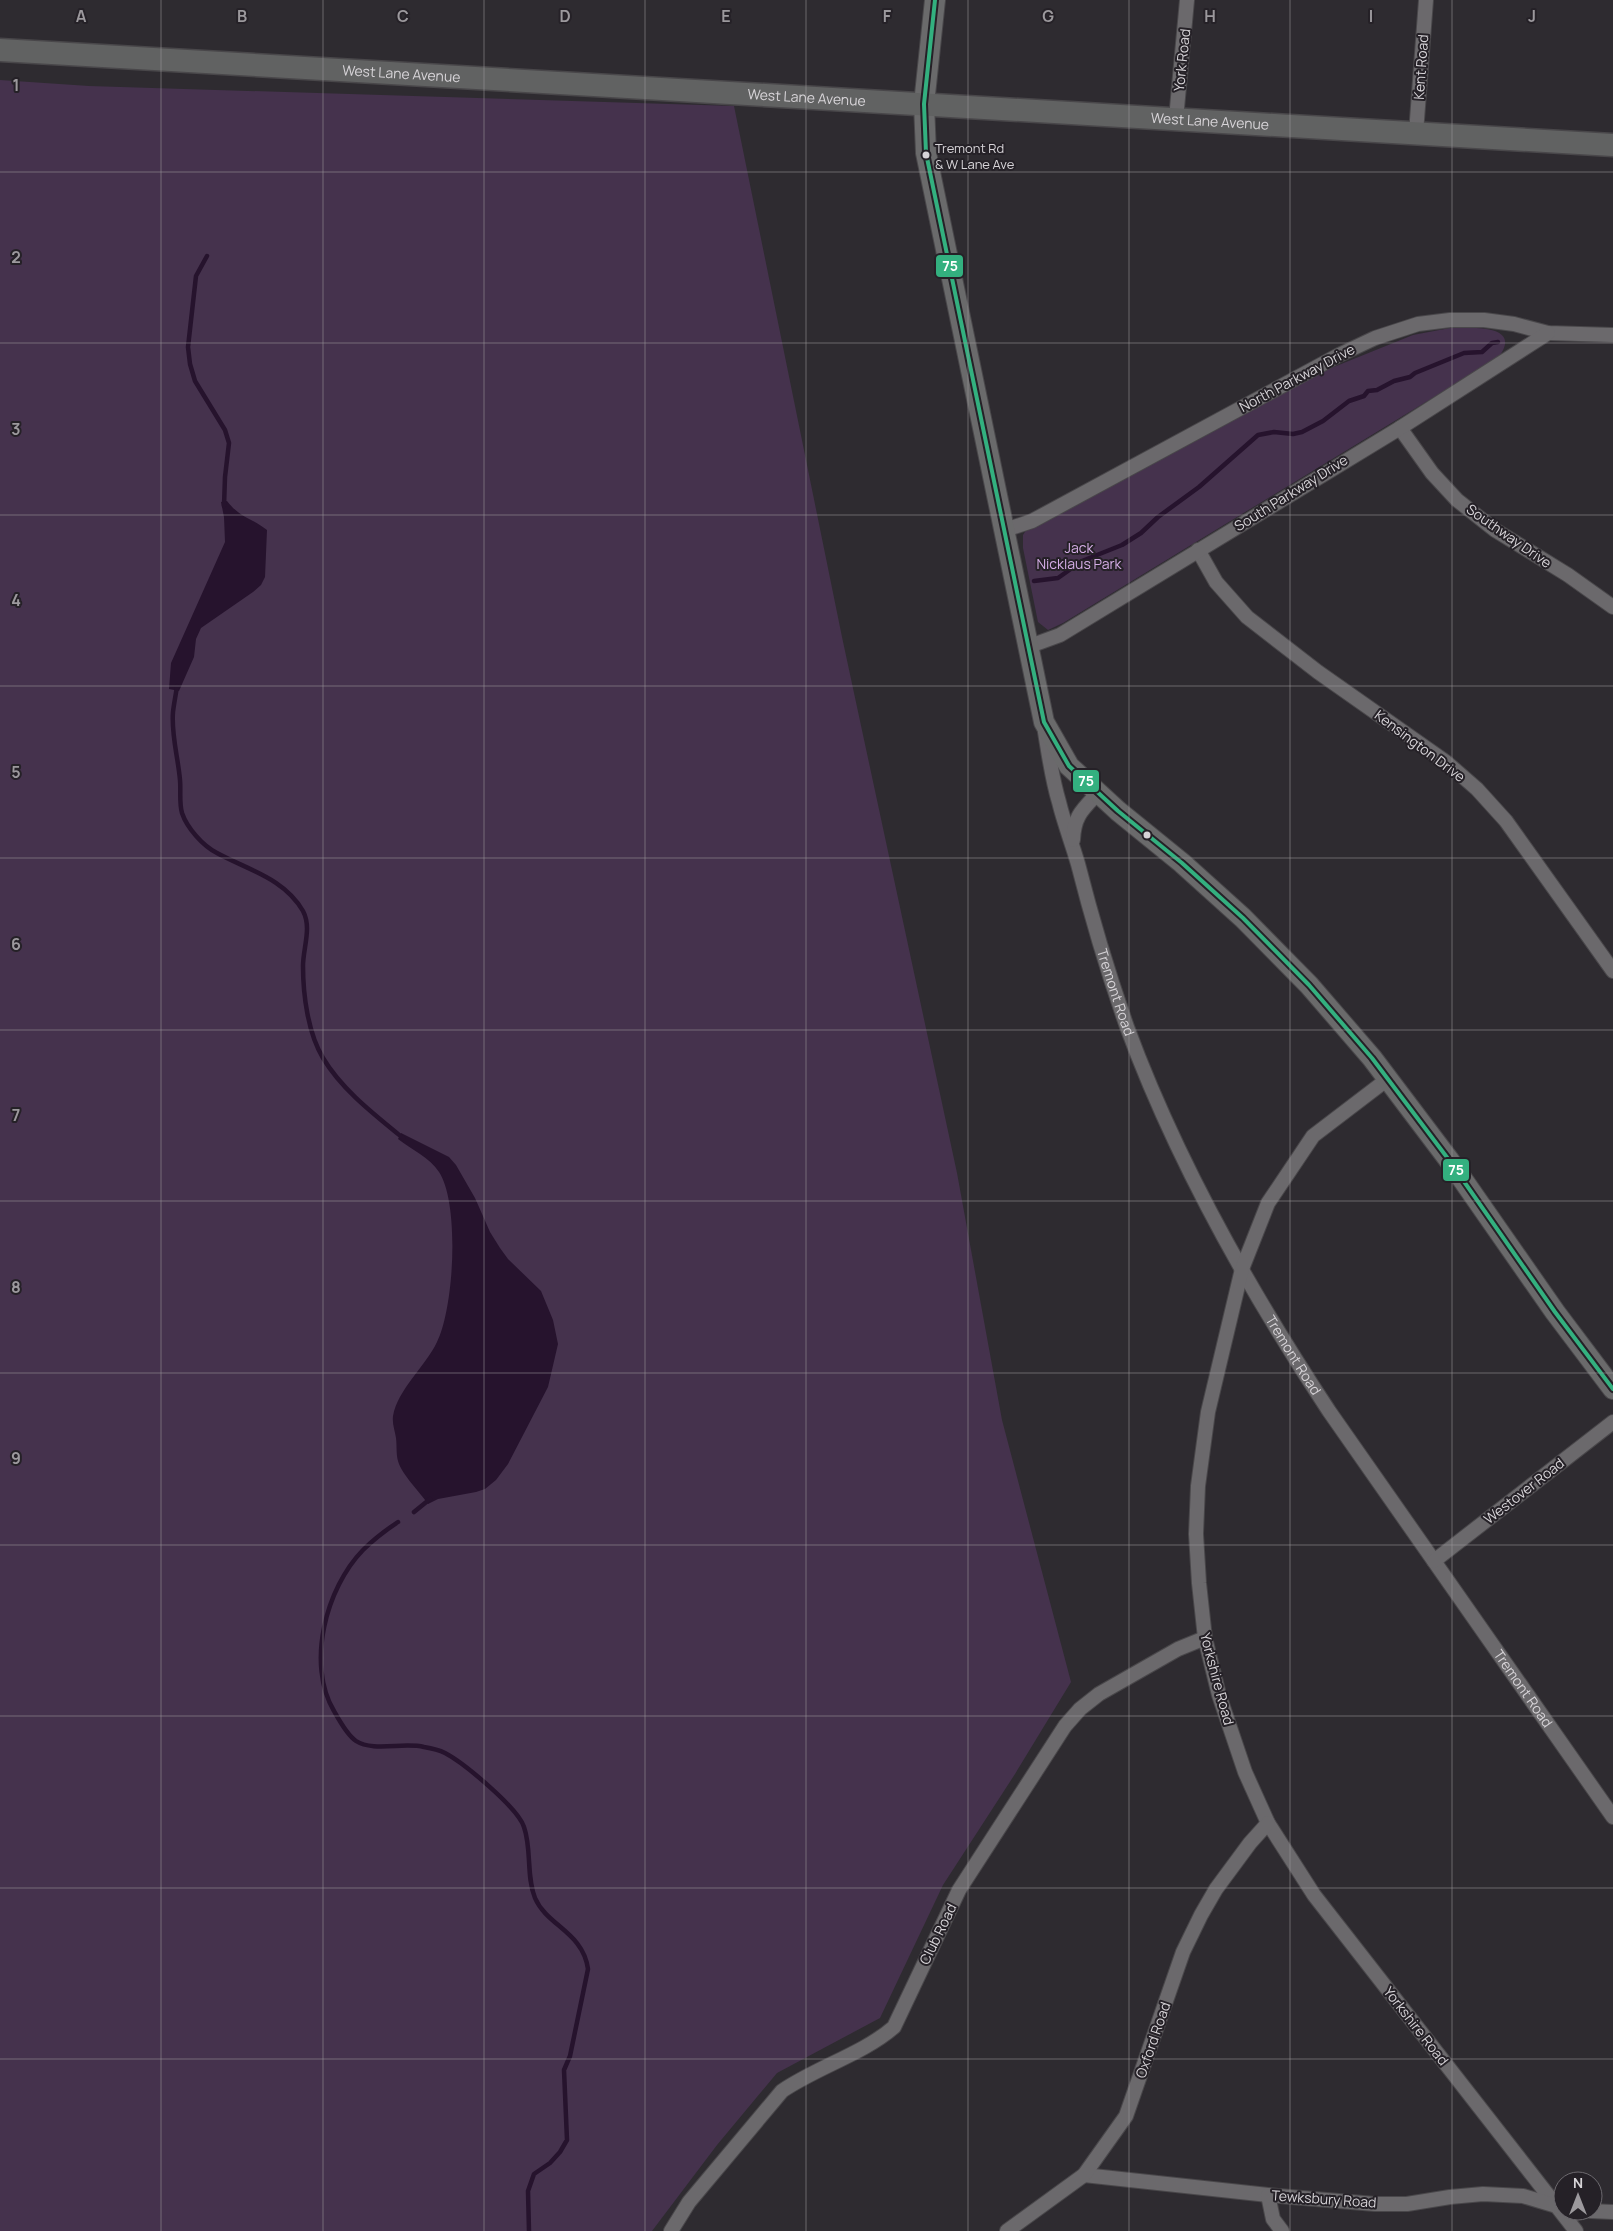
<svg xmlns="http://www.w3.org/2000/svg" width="1613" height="2231" font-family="Manrope,sans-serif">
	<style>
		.green { fill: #45324d }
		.water { fill: #26132d }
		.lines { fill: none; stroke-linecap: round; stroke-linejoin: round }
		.stream { stroke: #26132d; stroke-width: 4.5 }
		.street-casing { stroke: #49474a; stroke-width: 16 }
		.secondary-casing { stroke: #49474a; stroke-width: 22 }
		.primary-casing { stroke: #49474a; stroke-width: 25 }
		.street { stroke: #6b696c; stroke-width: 14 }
		.secondary { stroke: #6a6a6b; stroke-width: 20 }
		.primary { stroke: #616262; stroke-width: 22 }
		.bus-1-casing { stroke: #252127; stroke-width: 8 }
		.bus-1 { stroke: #33b07f; stroke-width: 4 }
		.grid { fill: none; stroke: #9c999d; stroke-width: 1; stroke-opacity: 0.55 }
		.bus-dot { fill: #d7d4d8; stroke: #252127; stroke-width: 2 }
		.labels { text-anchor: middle; stroke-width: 4; stroke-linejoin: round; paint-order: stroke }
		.bus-label { font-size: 13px; fill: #d7d4d8; stroke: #252127; text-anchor: start }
		.street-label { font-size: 14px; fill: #d7d4d8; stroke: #252127 }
		.park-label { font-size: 14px; fill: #d4ade5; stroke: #252127 }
		.grid-label { font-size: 16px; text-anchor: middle; font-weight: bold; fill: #9c999d; stroke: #252127; stroke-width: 4; stroke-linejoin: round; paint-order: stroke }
		.line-badge { stroke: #252127; stroke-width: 2 }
		.badge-label { font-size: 14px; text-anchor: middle; font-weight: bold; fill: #fff }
	</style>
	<rect width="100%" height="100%" fill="#2e2b30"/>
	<path class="green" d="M0 80 89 86 734 106 842 637 957 1173 1002 1420 1071 1682 1015 1774 943 1885 880 2018 777 2073 717 2145 652 2231H0Z
		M1450 328C1468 328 1525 323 1498 358L1063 623 1048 630 1038 622 1023 548V535L1028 527 1314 375 1413 335Z"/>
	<path class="water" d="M227 501C241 519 251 517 267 530L265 577 261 585 253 592 201 628 196 639 194 657 179 691 169 689 171 663 225 542 224 517 221 502Z
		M401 1133 449 1157 456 1165 475 1198 490 1232 500 1248 508 1259 541 1291 553 1320 558 1344 548 1387 508 1464 496 1480 485 1489 476 1492 438 1499 428 1504C420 1492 402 1475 398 1461 396 1454 397 1446 396 1438 395 1431 392 1424 393 1416 398 1389 425 1367 437 1342 454 1308 460 1204 439 1172 430 1158 411 1149 398 1139Z"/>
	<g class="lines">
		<path class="stream" d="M207 256 196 276 188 347 190 364 195 381 225 430 229 443 225 477 224 506
			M1034 581 1058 578 1082 561 1122 545 1141 533 1158 517 1199 487 1258 435 1274 432 1293 434 1302 432 1323 421 1349 401 1364 396 1368 391 1377 390 1394 381 1410 377 1415 373 1464 353 1482 352 1492 343 1498 342
			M177 686C176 694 174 703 173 712 171 734 178 757 180 780 181 790 179 803 182 813 187 828 203 846 217 853 248 870 284 878 303 911 312 928 303 948 303 966 303 995 308 1033 323 1058 342 1090 375 1115 403 1138
			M414 1512 430 1499
			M398 1522C386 1530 374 1539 363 1550 326 1588 306 1664 334 1711 339 1720 347 1735 356 1741 373 1752 404 1742 424 1747 430 1748 439 1750 445 1753 464 1763 518 1808 524 1827 532 1850 526 1876 535 1898 547 1926 583 1932 588 1969L570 2056 564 2070 567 2140 560 2152 550 2163 534 2174 528 2191 529 2231"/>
		<defs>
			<g id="street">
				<path d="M1176 119 1187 0"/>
				<path d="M1416 133 1426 0"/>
				<path d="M1400 428 1432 473 1457 500 1495 530 1568 575 1613 607"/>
				<path d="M1005 530 1032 521 1339 355 1375 338 1418 324 1450 320H1484L1514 324 1548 333 1613 335"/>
				<path d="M1198 550 1216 582 1247 617 1318 672 1446 762 1477 789 1506 821 1613 971"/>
				<path d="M1030 646 1060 635 1400 428 1548 333"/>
				<path id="s1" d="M1045 732C1049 756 1052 779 1059 802 1064 823 1072 843 1078 864 1092 919 1108 973 1127 1027 1176 1160 1251 1293 1329 1411L1613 1817"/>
				<path d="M1073 840C1074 816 1082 810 1098 793"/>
				<path d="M1389 1078 1313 1136 1268 1203 1242 1269 1208 1412 1198 1486 1196 1534 1199 1583 1205 1638 1219 1695 1245 1772 1268 1823 1314 1895 1576 2231"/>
				<path d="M1434 1561 1613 1422"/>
				<path d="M1084 2175 1268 2195 1375 2204H1407L1450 2197 1483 2194 1523 2196 1560 2207"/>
				<path d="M1268 2195 1273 2219 1282 2231"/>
				<path d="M1590 2211 1613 2212"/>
				<path d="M671 2231 689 2202 782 2091C817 2067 863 2054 894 2027L959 1890 1065 1726 1080 1709 1099 1694 1178 1649 1205 1638"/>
				<path d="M1007 2231 1084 2175 1126 2116 1183 1952 1201 1915 1216 1889 1250 1843 1268 1823"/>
			</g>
			<path id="secondary" d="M935 0 924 104 926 153 1044 722 1069 766 1118 811 1182 863 1243 918 1309 985 1372 1058 1449 1160 1555 1312 1613 1389"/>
			<g id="primary">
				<path id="s2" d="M0 50 1613 145"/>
			</g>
		</defs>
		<use href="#street" class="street-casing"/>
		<use href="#secondary" class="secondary-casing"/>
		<use href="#primary" class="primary-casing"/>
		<use href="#street" class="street"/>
		<use href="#secondary" class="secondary"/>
		<use href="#primary" class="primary"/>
		<defs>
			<path id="bus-1" d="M935 0 924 104 926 153 1044 722 1069 766 1118 811 1182 863 1243 918 1309 985 1372 1058 1449 1160 1555 1312 1613 1389"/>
		</defs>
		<use href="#bus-1" class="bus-1-casing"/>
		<use href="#bus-1" class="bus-1"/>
	</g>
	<path class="grid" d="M161 0V2231M323 0V2231M484 0V2231M645 0V2231M806 0V2231M968 0V2231M1129 0V2231M1290 0V2231M1452 0V2231M0 172H1613M0 343H1613M0 515H1613M0 686H1613M0 858H1613M0 1030H1613M0 1201H1613M0 1373H1613M0 1545H1613M0 1716H1613M0 1888H1613M0 2059H1613"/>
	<g class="bus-dot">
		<circle cx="926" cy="155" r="4.5"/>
		<circle cx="1147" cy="835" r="4.5"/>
	</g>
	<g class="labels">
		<g class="bus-label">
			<text x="935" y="153">Tremont Rd<tspan x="935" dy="16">&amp; W Lane Ave</tspan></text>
		</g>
		<g class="street-label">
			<text transform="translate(1182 60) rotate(-84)" y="5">York Road</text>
			<text transform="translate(1421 67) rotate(-86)" y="5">Kent Road</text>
			<text dy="5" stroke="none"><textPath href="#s2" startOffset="402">West Lane Avenue</textPath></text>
			<text dy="5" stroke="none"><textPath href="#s2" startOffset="808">West Lane Avenue</textPath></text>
			<text dy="5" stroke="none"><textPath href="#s2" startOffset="1212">West Lane Avenue</textPath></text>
			<text transform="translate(1297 378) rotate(-28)" y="5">North Parkway Drive</text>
			<text transform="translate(1291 493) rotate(-32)" y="5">South Parkway Drive</text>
			<text transform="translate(1509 536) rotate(35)" y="5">Southway Drive</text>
			<text transform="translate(1420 746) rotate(37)" y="5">Kensington Drive</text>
			<text dy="5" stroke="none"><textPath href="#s1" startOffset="270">Tremont Road</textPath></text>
			<text dy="5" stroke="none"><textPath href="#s1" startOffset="675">Tremont Road</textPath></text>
			<text transform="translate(1524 1491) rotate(-38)" y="5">Westover Road</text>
			<text transform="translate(1217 1679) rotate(75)" y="5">Yorkshire Road</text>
			<text dy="5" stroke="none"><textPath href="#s1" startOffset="1080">Tremont Road</textPath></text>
			<text transform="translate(938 1934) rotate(-64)" y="5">Club Road</text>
			<text transform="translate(1416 2026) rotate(52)" y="5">Yorkshire Road</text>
			<text transform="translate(1153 2040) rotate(-71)" y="5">Oxford Road</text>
			<text transform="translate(1324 2199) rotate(4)" y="5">Tewksbury Road</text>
		</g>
		<g class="park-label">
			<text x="1079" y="553">Jack<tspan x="1079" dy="16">Nicklaus Park</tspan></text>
		</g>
	</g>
	<g class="grid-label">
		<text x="81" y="22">A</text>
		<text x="242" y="22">B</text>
		<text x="403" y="22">C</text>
		<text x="565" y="22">D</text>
		<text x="726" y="22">E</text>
		<text x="887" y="22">F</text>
		<text x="1048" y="22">G</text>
		<text x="1210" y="22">H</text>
		<text x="1371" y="22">I</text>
		<text x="1532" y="22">J</text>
		<text x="16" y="91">1</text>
		<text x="16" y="263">2</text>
		<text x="16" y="435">3</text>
		<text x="16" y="606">4</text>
		<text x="16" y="778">5</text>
		<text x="16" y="950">6</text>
		<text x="16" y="1121">7</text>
		<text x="16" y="1293">8</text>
		<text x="16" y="1464">9</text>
	</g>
	<g class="line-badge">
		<rect x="935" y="254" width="29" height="24" rx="5" fill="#33b07f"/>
		<rect x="1072" y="769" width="28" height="24" rx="5" fill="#33b07f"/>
		<rect x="1442" y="1158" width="28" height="24" rx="5" fill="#33b07f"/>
	</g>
	<g class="badge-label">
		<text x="950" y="271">75</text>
		<text x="1086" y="786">75</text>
		<text x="1456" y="1175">75</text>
	</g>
	<g transform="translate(1578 2196)"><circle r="24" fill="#252127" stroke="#6c696e"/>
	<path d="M0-4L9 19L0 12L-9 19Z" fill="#9c999d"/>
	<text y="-8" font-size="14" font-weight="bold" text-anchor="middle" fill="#d7d4d8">N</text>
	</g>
</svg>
